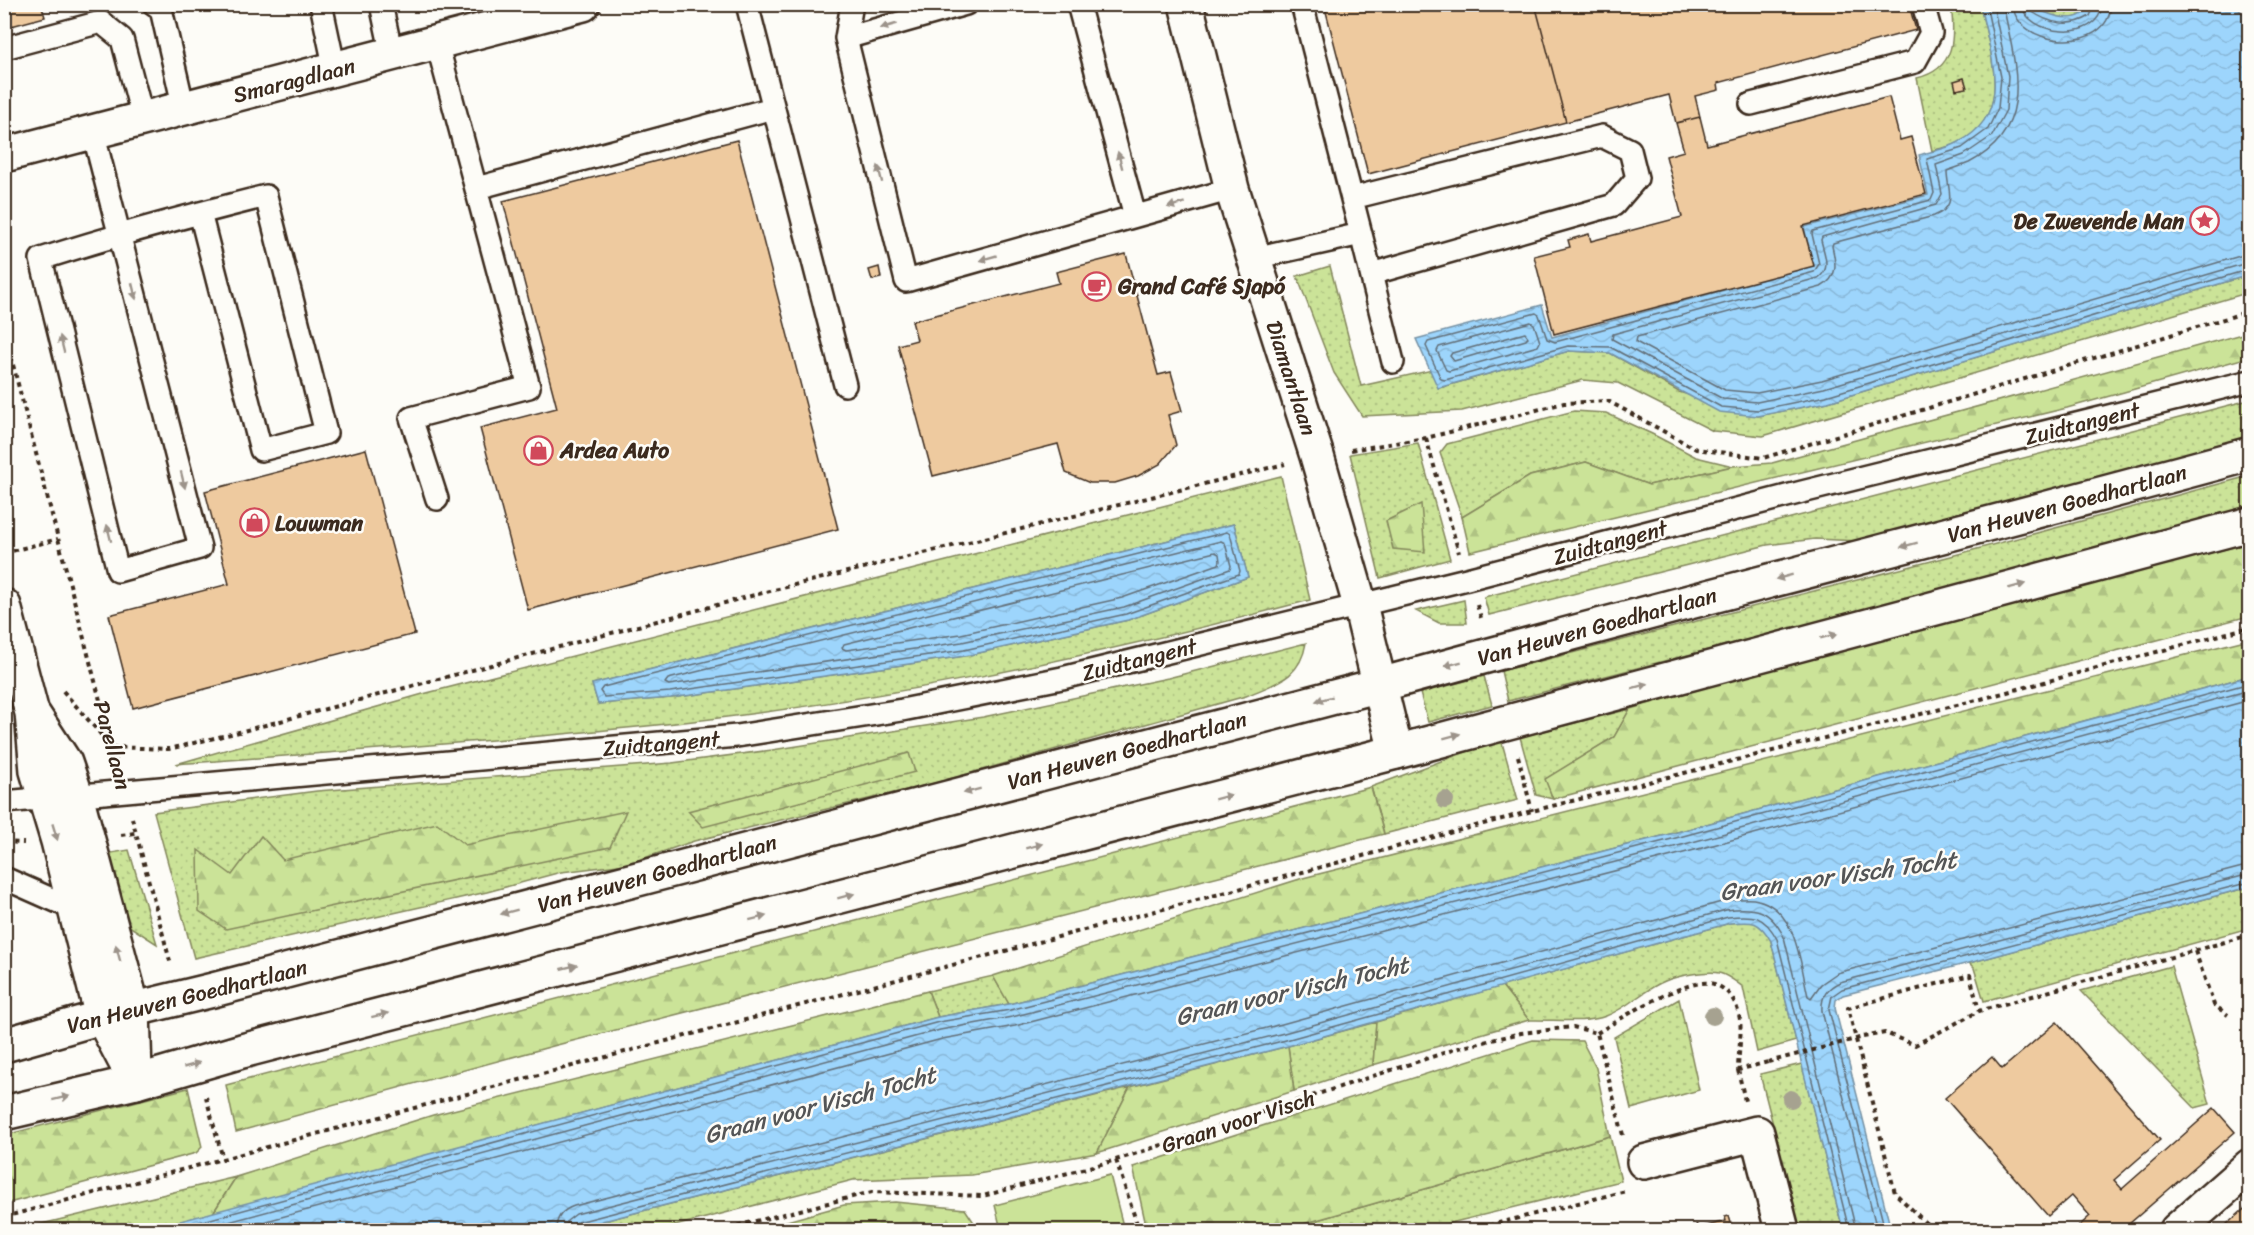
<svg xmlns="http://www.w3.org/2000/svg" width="2254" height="1235" font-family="Sriracha,sans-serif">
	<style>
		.grass { fill: url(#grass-dots); stroke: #83865b; stroke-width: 1.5; fill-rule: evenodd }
		.forest { fill: url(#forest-firs); stroke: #83865b; stroke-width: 1.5 }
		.park { fill: #cbe398; stroke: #83865b; stroke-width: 1.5 }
		.water { fill: url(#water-waves); stroke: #7691a3; stroke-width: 1.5 }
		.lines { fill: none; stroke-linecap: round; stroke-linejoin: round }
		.shore { stroke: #626e77; stroke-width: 1.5 }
		.building { fill: #eeca9f; stroke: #3b2a1e; stroke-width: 1.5 }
		.lane-casing { stroke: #3b2a1e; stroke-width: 26 }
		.street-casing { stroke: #3b2a1e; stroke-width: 38 }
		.secondary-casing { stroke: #3b2a1e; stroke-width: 38 }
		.path { stroke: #3b2a1e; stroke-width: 4; stroke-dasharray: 4.5 4.5; stroke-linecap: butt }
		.lane { stroke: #fdfcf7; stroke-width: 21 }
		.street { stroke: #fdfcf7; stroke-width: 33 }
		.secondary { stroke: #fdfcf7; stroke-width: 33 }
		.path-bridge { stroke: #3b2a1e; stroke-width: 4; stroke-dasharray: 4.5 4.5; stroke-linecap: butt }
		.tree { fill: #a6a290 }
		.oneway { fill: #9c938a }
		.labels { text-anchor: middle; stroke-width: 5; stroke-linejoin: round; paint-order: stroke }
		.street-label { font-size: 22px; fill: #3b2a1e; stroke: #fdfcf7 }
		.poi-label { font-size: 22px; font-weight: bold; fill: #3b2a1e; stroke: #fdfcf7; text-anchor: start }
		.water-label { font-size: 24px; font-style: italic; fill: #545556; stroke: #fdfcf7 }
	</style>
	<defs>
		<pattern id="grass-dots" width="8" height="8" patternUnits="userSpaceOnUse" patternTransform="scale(1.5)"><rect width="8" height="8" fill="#cbe398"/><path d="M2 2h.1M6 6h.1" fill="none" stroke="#afc383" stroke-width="1.8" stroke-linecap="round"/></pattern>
		<pattern id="forest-firs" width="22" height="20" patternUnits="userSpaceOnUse" patternTransform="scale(1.5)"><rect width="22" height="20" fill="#cbe398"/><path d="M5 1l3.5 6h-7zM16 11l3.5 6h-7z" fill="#afc383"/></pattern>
		<pattern id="water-waves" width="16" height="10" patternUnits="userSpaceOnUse" patternTransform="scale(1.5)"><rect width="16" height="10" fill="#9dd5fc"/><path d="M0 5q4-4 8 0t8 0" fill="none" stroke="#88b7d8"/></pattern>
	</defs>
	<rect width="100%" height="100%" fill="#fdfcf7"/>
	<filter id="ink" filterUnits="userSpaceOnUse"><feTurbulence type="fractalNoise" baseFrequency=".0167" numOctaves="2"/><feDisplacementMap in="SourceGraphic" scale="12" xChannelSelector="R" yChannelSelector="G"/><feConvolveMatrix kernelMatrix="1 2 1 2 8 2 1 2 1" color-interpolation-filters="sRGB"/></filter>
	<g filter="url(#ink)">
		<path class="grass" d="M1951 5H1980C1990 54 2015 113 1959 143 1951 147 1941 148 1932 151L1917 78C1956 69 1955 37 1951 5Z
			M2032 5H2090C2078 28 2048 16 2032 5Z
			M1330 266 1361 386 1432 370 1439 388 1569 351 1610 353 1679 392 1758 416 1828 402 2249 275 2250 292 1763 436 1713 431 1618 383 1583 380 1462 411 1362 416 1334 373 1297 276Z
			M2249 400V440L1859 541 1815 539 1767 545 1489 615 1484 597Z
			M1574 411 1606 413 1652 434 1696 457 1733 466 1649 485 1586 462 1530 476 1462 517 1440 453 1447 444Z
			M1418 443 1450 559 1380 578 1350 454Z
			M1281 476 1310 600C1092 657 871 704 647 726 490 742 333 752 176 764L423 694ZM1234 524 1248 577 1128 620 965 656 671 698 598 704 592 684Z
			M2249 476V511L1508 701 1501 671 1951 556Z
			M1464 600 1467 623H1439L1416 611Z
			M1306 643C1300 679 1276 683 1246 696L935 783 694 841 627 864 561 872 487 892 194 958 154 812 317 791 672 763 772 750 983 717 1168 678Z
			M1484 676 1492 705 1428 722 1420 693Z
			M1630 709 1614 737 1546 779 1553 799 1536 795 1520 737Z
			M1501 739 1518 800 1384 834 1371 787Z
			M129 850 157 944 129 926 105 854Z
			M2249 887V928L1984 1001 1974 968 1969 963Z
			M1752 921 1764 928 1771 941 1796 1041 1757 1052 1743 987C1736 982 1728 975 1719 973 1708 970 1676 976 1665 981 1644 989 1628 1008 1606 1016 1584 1024 1553 1019 1529 1020L1502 986 1730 923Z
			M2171 966 2210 1104 2195 1108 2081 991Z
			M993 976 1009 1004 938 1017 928 991Z
			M1679 999 1699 1090 1631 1109 1614 1037Z
			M1376 1022 1373 1065 1294 1091 1288 1046Z
			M1802 1064 1843 1230H1800L1760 1074Z
			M1130 1087 1097 1153 972 1175 853 1180 659 1230H568Z
			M1610 1136 1621 1181 1422 1230H1282Z
			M236 1177 213 1213 147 1230H17Z"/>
		<path class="forest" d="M2249 332V357L2067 408 1470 552 1462 517 1530 476 1586 462 1649 485 1733 466 1772 463Z
			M1421 504 1425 552 1393 549 1386 521Z
			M2249 543V616L1553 799 1545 779 1614 737 1630 709 1893 634Z
			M2249 639V676L1670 834 1009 1004 993 976 1303 878Z
			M909 753 915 772 703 827 688 811Z
			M1371 787 1384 834 553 1046 236 1132 226 1085Z
			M626 811 610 847 226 929 199 911 198 850 232 875 261 836 283 860 437 823 465 845Z
			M1502 986 1529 1020 1373 1065 1376 1022Z
			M928 991 938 1017 213 1213 236 1177 433 1115Z
			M1533 1040 1582 1041 1596 1068 1610 1136 1282 1230H1147L1133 1167Z
			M1288 1046 1294 1091 1097 1153 1130 1087Z
			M188 1088 202 1147 196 1153 5 1204V1135Z
			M895 1202 965 1209 979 1230H755L844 1205Z"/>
		<path class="park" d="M1110 1175 1124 1230H1001L995 1205Z"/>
		<path class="water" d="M1980 5C1992 5 2023 2 2032 5 2036 6 2040 10 2044 12 2061 19 2081 23 2090 5H2233L2249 18V275L1828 402 1758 416 1719 412 1610 353 1569 351 1438 388 1416 339 1542 305 1552 337 1813 266 1804 227 1928 195 1919 155C1932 151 1947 149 1959 142 2015 113 1990 54 1980 5Z
			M1234 524 1248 577 1128 620 965 656 671 698 598 704 592 684Z
			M2249 676V887L1969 963 1843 995 1836 1000 1835 1008 1891 1230H1843L1771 941C1759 920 1753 921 1730 923L1288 1046 568 1230H147L938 1017 1009 1004 1670 834Z"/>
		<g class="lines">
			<path class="shore" d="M1986 4 2001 77 1998 108 1988 129 1962 148 1927 159 1934 193 1931 200 1813 231 1812 234 1819 264 1814 272 1555 342 1547 339 1539 315 1536 313 1428 342 1426 346 1441 379 1445 380 1568 346 1610 347 1721 407 1758 410 1826 396 2250 269
				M1993 4 2008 76 2006 110 1992 136 1964 155 1936 165 1942 194 1936 205 1822 237 1821 240C1824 254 1832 269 1818 278L1613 334 1612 339 1723 399 1757 402 1824 388 2250 262
				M2003 4C2015 65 2037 128 1969 163 1962 166 1954 168 1947 171 1947 190 1959 206 1934 216L1833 243 1832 246C1836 263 1839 277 1821 287L1637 337 1636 342 1725 390 1757 393 1822 380 2250 253
				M2013 4C2014 47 2109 57 2111 4
				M2022 4C2024 35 2100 45 2102 4
				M2029 4 2031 11C2049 24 2071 28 2090 16L2095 4
				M1531 322 1534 324 1540 342 1538 346 1449 371 1446 370 1437 351 1439 347Z
				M1525 333 1528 337 1526 340 1454 361 1450 356 1452 353Z
				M1227 532 1230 534 1240 571 1239 574 1126 614 964 650 670 692 604 697 600 691 603 687Z
				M1221 541 1225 543 1231 566 1230 569 1124 607 962 642 669 685 665 683 668 679Z
				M1215 552 1219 554 1220 561 1219 564 1122 598 961 634 846 650 842 648 844 644Z
				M170 1230 939 1022 1010 1010 1672 839 2250 683
				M199 1230 940 1030 1012 1017 1674 847 2250 690
				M233 1230 942 1039 1015 1026 1676 855 2250 700
				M556 1230C556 1218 562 1210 574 1206L1282 1024 1725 901C1735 900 1748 897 1758 900 1797 910 1800 963 1808 996L1811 998 1821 984 1837 973 2250 865
				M565 1230 567 1221 576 1214 1284 1033 1726 910C1756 906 1770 909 1784 937L1856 1230
				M572 1230 573 1225 578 1222 1286 1040 1728 917C1754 914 1764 915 1777 939L1849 1230
				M1877 1230 1822 1011C1821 996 1827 988 1840 982L2250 874
				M1885 1230 1829 1010 1832 996 1842 989 2250 882"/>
		</g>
		<path class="building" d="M4 4H41L45 17 4 28Z
			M1324 4H1535L1566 122 1368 174Z
			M1535 4H1913L1909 5 1916 30 1718 83 1719 90 1695 96 1700 117 1676 123 1669 95 1566 122Z
			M1964 78 1967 88 1956 90 1954 81Z
			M1889 97 1900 140 1911 137 1926 194 1803 226 1814 266 1554 334 1534 256 1570 247 1568 240 1589 234 1591 241 1682 217 1666 156 1684 151 1676 123 1700 117 1707 145Z
			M737 140 838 529 528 610 480 428 557 408 503 201Z
			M1126 254 1158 375 1171 372 1182 411 1168 415 1176 445 1160 464 1138 476 1115 483H1090L1066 473 1058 444 933 476 898 345 917 340 912 321 1059 283 1056 272Z
			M879 267 881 278 872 280 869 270Z
			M366 449 415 634 133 708 109 615 229 584 205 491Z
			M2057 1022 2160 1140 2114 1180 2122 1189 2214 1108 2235 1132 2122 1230H2081L2078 1227 2090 1216 2072 1195 2048 1216 1945 1098 1992 1057 2002 1069Z
			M2250 1204V1230H2232L2227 1224Z
			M1729 1216 1733 1230H1698L1696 1224 1699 1228 1726 1221 1725 1217Z"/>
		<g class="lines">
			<defs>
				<path id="lane" d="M154 4 161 9 184 109
					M321 4 335 70
					M381 4 392 55
					M747 4 845 385
					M852 4 846 38 906 281 1232 189
					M1078 4 1135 216
					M1302 4 1361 234
					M846 38 966 4
					M4 48 101 22 122 39 143 119
					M1751 104 1915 62 1931 33 1923 4
					M93 132 200 548 118 571 41 259C115 235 190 215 266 196L326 433 261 450 200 213
					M477 188 773 108
					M1352 198 1602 136 1630 150 1637 178 1614 205 1371 274
					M1254 258 1361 234 1393 362
					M437 499 411 418 529 387 437 43
					M4 802 737 736 902 710 1062 678 1467 579 1802 492 2250 381
					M4 878 74 909"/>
				<path id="street" d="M1186 4 1232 189 1317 456 1360 605 1396 752
					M4 155 583 4
					M4 606 32 713 37 771 58 841 102 1017 136 1082
					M33 714 65 763 76 795 133 1009 135 1073
					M1644 1162 1757 1133 1782 1230
					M2177 1230 2250 1166"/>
				<path id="secondary" d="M4 1045 102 1017 213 990 1380 685C1669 605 1960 533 2250 454
					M4 1113 136 1082 242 1051 1396 752 2250 524"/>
			</defs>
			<use href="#lane" class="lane-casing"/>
			<use href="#street" class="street-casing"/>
			<use href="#secondary" class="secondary-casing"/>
			<path class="path" d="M4 330 116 762
				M1426 438 1459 553
				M1351 450 1426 438 1564 403 1608 401 1696 449 1763 458 2250 311
				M4 553 58 539
				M1477 605 1482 621
				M63 691 111 746
				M112 747 169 749 239 732 766 592 1285 464
				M1518 756 1532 811
				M132 818 171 965
				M121 835 135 833
				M4 842 24 843
				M2195 951 2214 1005 2228 1015
				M1597 1033C1620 1019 1689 975 1714 984 1728 989 1736 1001 1739 1015 1743 1029 1738 1055 1738 1070L1768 1062
				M1863 1037 1885 1033 1915 1045 1979 1011 2250 935
				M1738 1070 1745 1101
				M206 1097 223 1159
				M1116 1160 1139 1230
				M4 1217 1532 811 1981 699 2250 627
				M720 1230 872 1192 983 1196 1116 1160 1459 1048 1521 1033 1573 1027 1597 1033 1623 1135
				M1471 1230 1626 1191
				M1933 1230 1895 1193 1848 1008 1970 975 1979 1011"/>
			<use href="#lane" class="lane"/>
			<use href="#street" class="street"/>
			<use href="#secondary" class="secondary"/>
			<path class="path-bridge" d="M1768 1062 1863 1037"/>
		</g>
		<g class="tree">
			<circle cx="1445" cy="800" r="9"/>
			<circle cx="1713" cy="1016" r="9"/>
			<circle cx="1791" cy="1099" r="9"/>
		</g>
		<defs><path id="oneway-solid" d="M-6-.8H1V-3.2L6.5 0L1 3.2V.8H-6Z" transform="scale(1.5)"/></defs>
		<g class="oneway">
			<use href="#oneway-solid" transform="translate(889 26) rotate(164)"/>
			<use href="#oneway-solid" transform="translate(1120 160) rotate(-105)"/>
			<use href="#oneway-solid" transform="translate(880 174) rotate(-104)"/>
			<use href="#oneway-solid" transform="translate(1176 205) rotate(164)"/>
			<use href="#oneway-solid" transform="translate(988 258) rotate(164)"/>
			<use href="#oneway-solid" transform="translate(134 291) rotate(76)"/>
			<use href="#oneway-solid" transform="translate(62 344) rotate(-104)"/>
			<use href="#oneway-solid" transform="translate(183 480) rotate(76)"/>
			<use href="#oneway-solid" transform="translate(109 533) rotate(-104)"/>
			<use href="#oneway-solid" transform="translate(1909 545) rotate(165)"/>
			<use href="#oneway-solid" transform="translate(1784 577) rotate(165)"/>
			<use href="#oneway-solid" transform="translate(2017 586) rotate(-15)"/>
			<use href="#oneway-solid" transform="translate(1829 636) rotate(-15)"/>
			<use href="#oneway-solid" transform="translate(1453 664) rotate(165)"/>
			<use href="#oneway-solid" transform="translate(1640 686) rotate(-15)"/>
			<use href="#oneway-solid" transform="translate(1324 699) rotate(165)"/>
			<use href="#oneway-solid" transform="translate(1452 736) rotate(-15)"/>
			<use href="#oneway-solid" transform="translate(972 791) rotate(165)"/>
			<use href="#oneway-solid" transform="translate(1223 797) rotate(-15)"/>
			<use href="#oneway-solid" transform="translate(55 832) rotate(73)"/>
			<use href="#oneway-solid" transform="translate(1034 846) rotate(-15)"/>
			<use href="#oneway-solid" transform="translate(846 896) rotate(-15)"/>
			<use href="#oneway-solid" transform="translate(509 912) rotate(165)"/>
			<use href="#oneway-solid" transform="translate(758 918) rotate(-14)"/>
			<use href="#oneway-solid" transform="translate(118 953) rotate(-105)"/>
			<use href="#oneway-solid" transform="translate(569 967) rotate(-14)"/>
			<use href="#oneway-solid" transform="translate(380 1015) rotate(-14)"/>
			<use href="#oneway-solid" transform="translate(192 1065) rotate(-16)"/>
			<use href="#oneway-solid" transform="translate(61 1098) rotate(-14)"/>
		</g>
	</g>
	<defs>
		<symbol id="sight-ring" viewBox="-11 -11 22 22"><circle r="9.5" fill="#fdfcf7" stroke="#d1495b" stroke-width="1.5"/><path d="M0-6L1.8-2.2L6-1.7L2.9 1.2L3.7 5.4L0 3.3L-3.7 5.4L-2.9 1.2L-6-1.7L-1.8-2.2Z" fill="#d1495b"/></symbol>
		<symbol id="cafe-ring" viewBox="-11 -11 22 22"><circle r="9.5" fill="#fdfcf7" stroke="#d1495b" stroke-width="1.5"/><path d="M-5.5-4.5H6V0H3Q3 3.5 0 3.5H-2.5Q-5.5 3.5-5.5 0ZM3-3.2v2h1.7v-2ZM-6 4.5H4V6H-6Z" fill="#d1495b"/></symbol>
		<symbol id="shop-ring" viewBox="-11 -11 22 22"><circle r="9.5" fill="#fdfcf7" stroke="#d1495b" stroke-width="1.5"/><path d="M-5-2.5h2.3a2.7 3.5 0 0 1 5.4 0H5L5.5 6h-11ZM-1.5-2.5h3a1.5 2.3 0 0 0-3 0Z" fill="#d1495b"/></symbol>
	</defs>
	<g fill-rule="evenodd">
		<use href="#sight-ring" x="2188" y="204" width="33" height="33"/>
		<use href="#cafe-ring" x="1080" y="270" width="33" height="33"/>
		<use href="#shop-ring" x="522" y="434" width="33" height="33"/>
		<use href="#shop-ring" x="238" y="506" width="33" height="33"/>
	</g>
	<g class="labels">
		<g class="street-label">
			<text transform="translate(294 80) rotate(-14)" y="8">Smaragdlaan</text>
			<text transform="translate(1292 378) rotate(72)" y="8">Diamantlaan</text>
			<text transform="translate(2082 423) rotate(-14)" y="8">Zuidtangent</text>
			<text transform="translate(2067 503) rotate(-15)" y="8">Van Heuven Goedhartlaan</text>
			<text transform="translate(1610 542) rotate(-15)" y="8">Zuidtangent</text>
			<text transform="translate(1597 626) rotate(-15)" y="8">Van Heuven Goedhartlaan</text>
			<text transform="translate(1139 659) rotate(-14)" y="8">Zuidtangent</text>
			<text transform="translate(661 743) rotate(-5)" y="8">Zuidtangent</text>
			<text transform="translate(113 745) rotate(75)" y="8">Parellaan</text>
			<text transform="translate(1127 750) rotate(-15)" y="8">Van Heuven Goedhartlaan</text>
			<text transform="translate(657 873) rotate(-15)" y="8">Van Heuven Goedhartlaan</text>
			<text transform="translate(187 996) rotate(-14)" y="8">Van Heuven Goedhartlaan</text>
			<text transform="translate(1238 1121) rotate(-18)" y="8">Graan voor Visch</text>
		</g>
		<g class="poi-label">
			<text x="2184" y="229" text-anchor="end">De Zwevende Man</text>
			<text x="1118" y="294">Grand Café Sjapó</text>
			<text x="560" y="458">Ardea Auto</text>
			<text x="275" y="531">Louwman</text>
		</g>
		<g class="water-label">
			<text transform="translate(1838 876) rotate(-8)" y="8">Graan voor Visch Tocht</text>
			<text transform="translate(1292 991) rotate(-13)" y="8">Graan voor Visch Tocht</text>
			<text transform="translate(820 1105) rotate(-15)" y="8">Graan voor Visch Tocht</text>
		</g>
	</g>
	<rect width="2254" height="1235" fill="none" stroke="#fdfcf7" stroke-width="24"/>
	<rect x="12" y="12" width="2230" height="1211" fill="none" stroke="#3b2a1e" stroke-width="2" filter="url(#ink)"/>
</svg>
